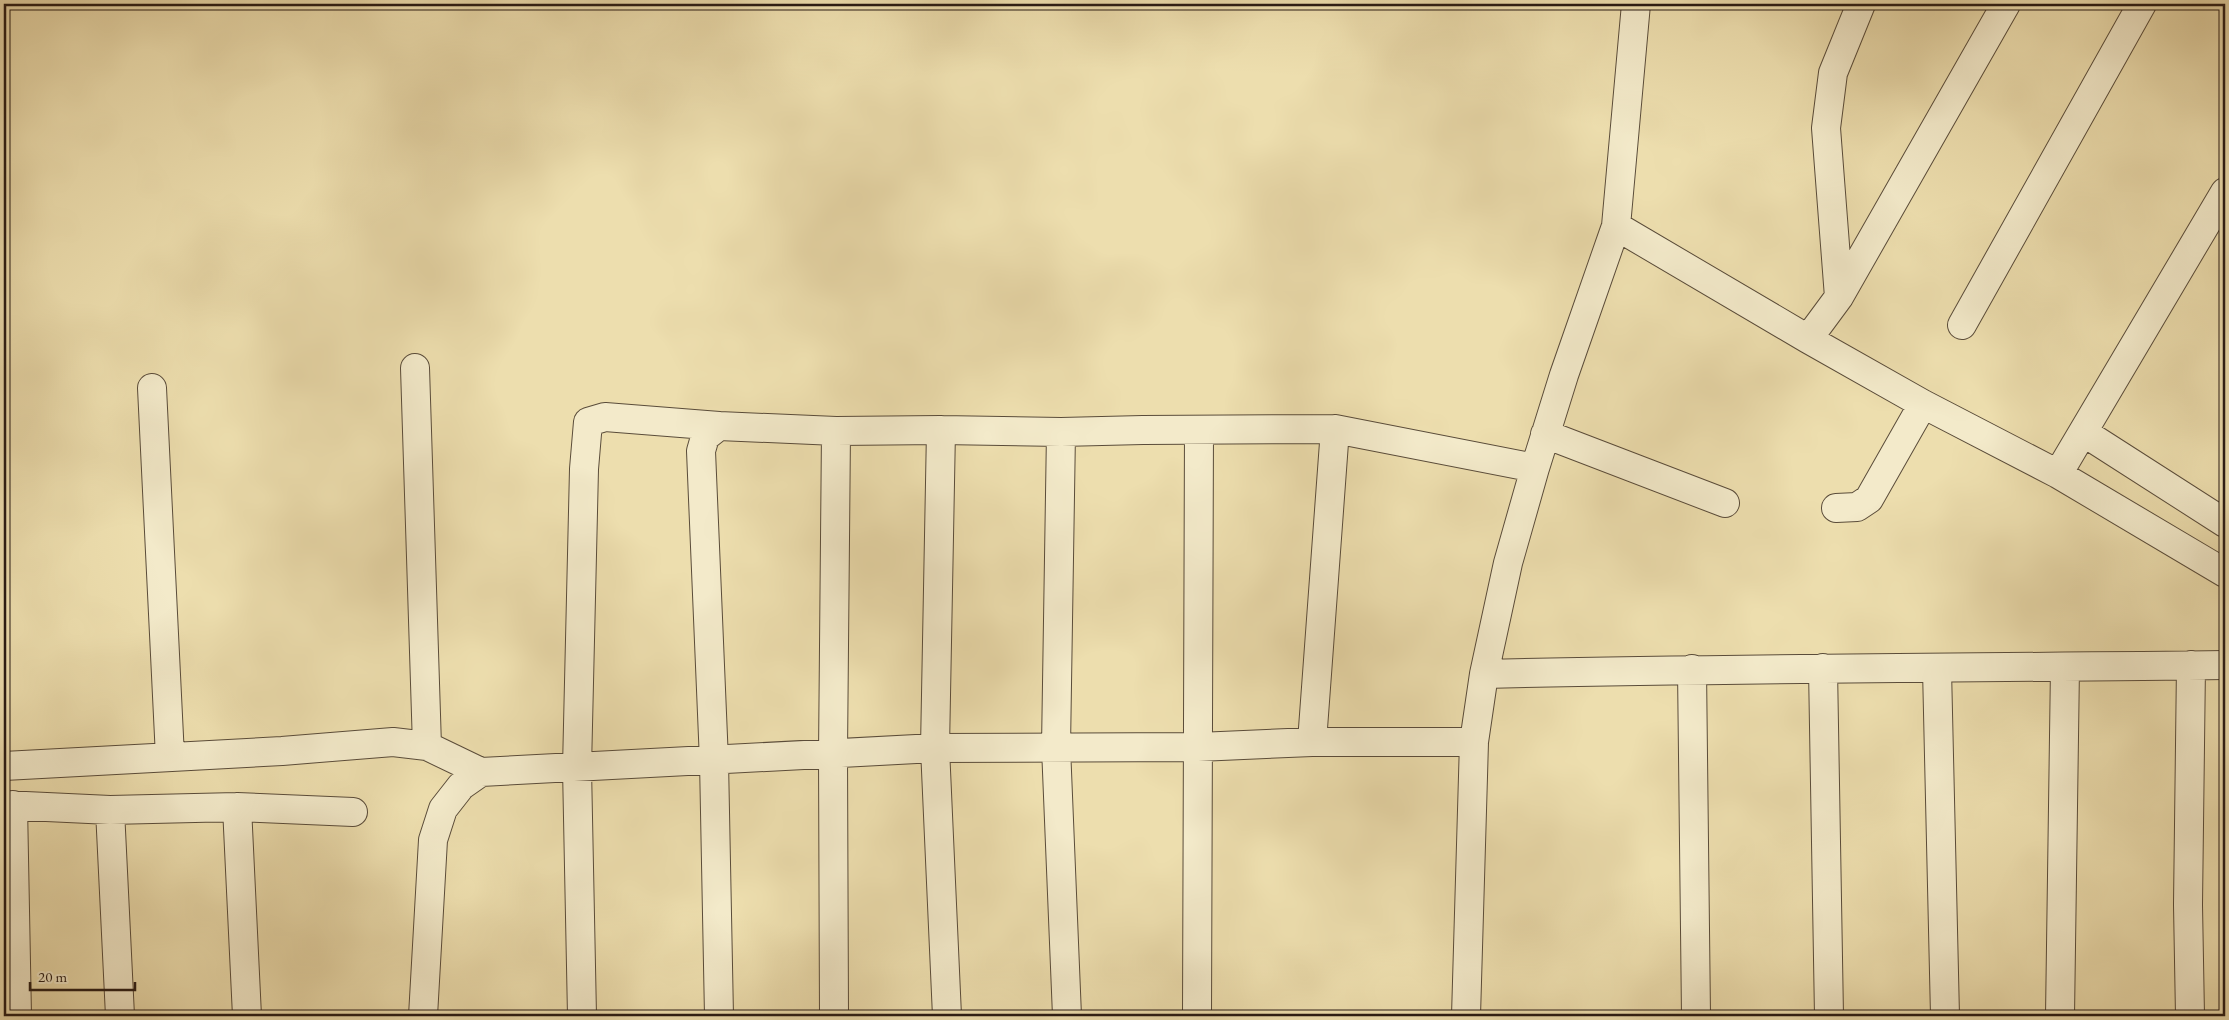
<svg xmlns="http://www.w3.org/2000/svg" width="2229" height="1020" font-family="'EB Garamond',serif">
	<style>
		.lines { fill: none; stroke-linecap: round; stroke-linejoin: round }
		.minor-casing { stroke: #5a4c3a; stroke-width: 30 }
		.minor { stroke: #f3eaca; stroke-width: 28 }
	</style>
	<rect width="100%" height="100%" fill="#eddeae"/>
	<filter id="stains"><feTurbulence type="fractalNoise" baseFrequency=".004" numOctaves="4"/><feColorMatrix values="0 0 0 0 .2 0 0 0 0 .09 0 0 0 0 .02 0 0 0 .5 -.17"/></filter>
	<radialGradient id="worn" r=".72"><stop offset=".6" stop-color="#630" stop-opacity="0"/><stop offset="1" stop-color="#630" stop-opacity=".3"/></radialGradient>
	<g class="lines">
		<defs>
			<path id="minor" d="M1616 226 1808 339 1923 404 2058 474 2225 573
				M1839 297 1826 128 1833 73 1861 4
				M1962 325 2142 4
				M1808 339 1839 297 2006 4
				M415 368 427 746
				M152 388 170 757
				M941 430 935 748 947 1016
				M1061 432 1056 747 1067 1016
				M2083 432 2225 523
				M1545 434 1725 503
				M2058 474 2225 192
				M1836 508 1857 507 1869 499 1923 404
				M1823 668 1829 1016
				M1692 669 1696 1016
				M1937 669 1945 1016
				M1484 674C1731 668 1978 668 2225 665
				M1312 742 1335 429
				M4 766 282 751 393 742 427 746 481 772
				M4 805 110 810 237 807 353 812
				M13 805 17 1016
				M237 807 247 1016
				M110 810 120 1016
				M423 1016 433 840 443 809 461 786 481 772 935 748 1198 747 1312 742H1474
				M582 1016 577 768 584 469 588 422 605 417 719 426
				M719 1016 714 761 701 451 705 437 719 426 836 431 941 430 1061 432 1143 430 1335 429 1535 468
				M834 1016 833 754 836 431
				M1197 1016 1199 430
				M1466 1016 1474 742 1484 674 1508 563 1535 468 1564 375 1616 226 1636 4
				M2060 1016 2065 667
				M2190 1016 2188 905 2191 665"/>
		</defs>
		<use href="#minor" class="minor-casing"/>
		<use href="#minor" class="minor"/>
	</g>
	<rect width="2229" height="1020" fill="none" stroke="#eddeae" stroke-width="20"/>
	<rect x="5" y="5" width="2219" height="1010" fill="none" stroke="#291b14" stroke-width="2.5"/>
	<rect x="10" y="10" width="2209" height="1000" fill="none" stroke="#291b14"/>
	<path d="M30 982v8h105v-8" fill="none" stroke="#291b14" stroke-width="2.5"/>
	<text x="38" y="982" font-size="15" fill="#291b14" stroke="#f3eaca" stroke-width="4" paint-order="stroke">20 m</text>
	<rect width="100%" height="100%" filter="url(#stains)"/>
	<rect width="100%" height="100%" fill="url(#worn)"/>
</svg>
